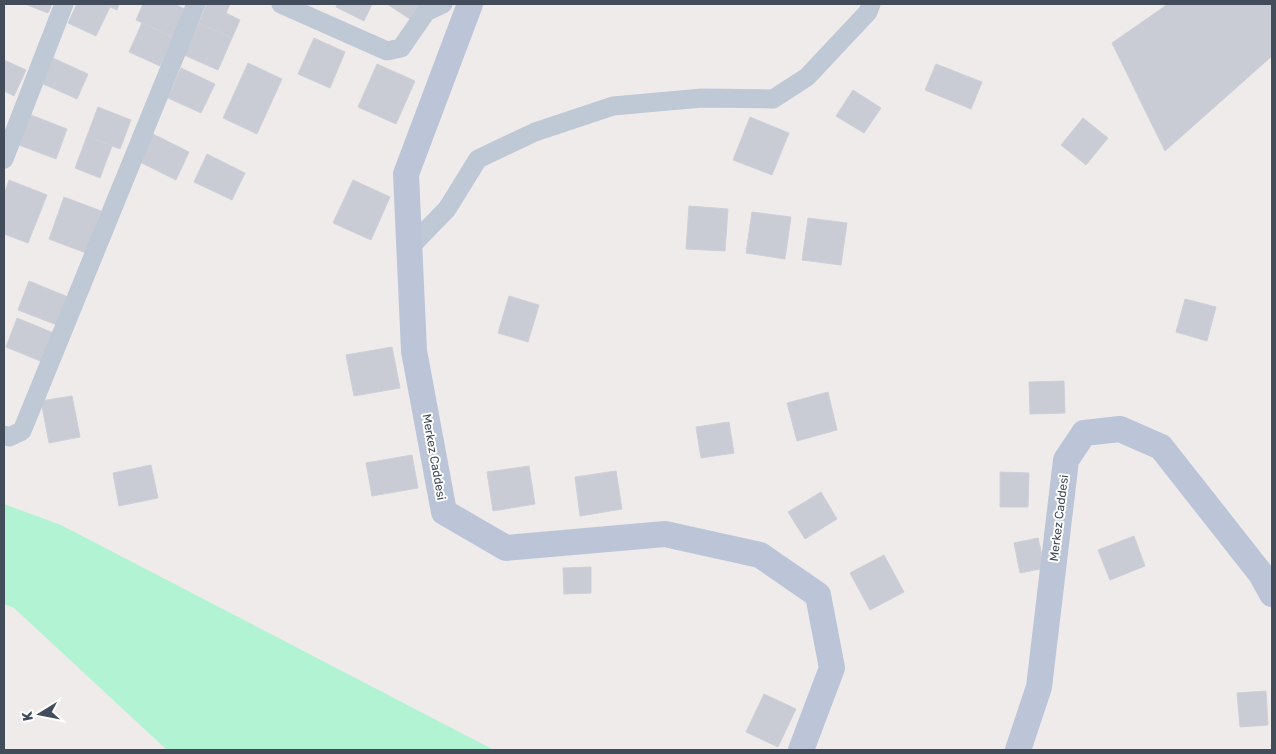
<svg xmlns="http://www.w3.org/2000/svg" width="1276" height="754" font-family="Rubik,sans-serif">
	<style>
		.green { fill: #b2f3d3 }
		.building { fill: #c9ccd4; stroke: #ced0d8 }
		.lines { fill: none; stroke-linecap: round; stroke-linejoin: round }
		.street { stroke: #bfc8d5; stroke-width: 19 }
		.secondary { stroke: #bbc5d7; stroke-width: 26 }
		.labels { text-anchor: middle; stroke-width: 4; stroke-linejoin: round; paint-order: stroke }
		.street-label { font-size: 12px; fill: #424c5a; stroke: #fff }
	</style>
	<rect width="100%" height="100%" fill="#efebeb"/>
	<path class="green" d="M4 504 61 525 494 750H167L14 608 4 604Z"/>
	<path class="building" d="M25 4H52L48 13Z
		M77 4H103L110 7 96 36 68 23Z
		M103 4H119L117 10Z
		M143 4H174L185 9 173 37 136 20Z
		M207 4H230L226 13 240 20 232 38 199 23Z
		M337 4H372L364 21 336 7Z
		M387 4H420L410 19Z
		M1168 4H1272V56L1165 151 1112 43Z
		M142 23 173 37 160 66 129 52Z
		M199 23 232 38 218 70 184 55Z
		M314 38 345 52 330 88 298 74Z
		M53 58 88 74 77 99 41 83Z
		M4 60 26 70 14 96 4 91Z
		M248 63 282 79 257 134 223 118Z
		M377 64 415 81 396 124 358 107Z
		M936 64 982 82 971 109 925 90Z
		M181 68 215 84 201 113 168 98Z
		M853 90 881 108 864 133 836 116Z
		M98 107 131 120 120 149 87 136Z
		M31 115 67 129 56 159 19 145Z
		M750 117 789 133 772 175 733 160Z
		M1083 118 1108 138 1086 165 1061 145Z
		M151 133 189 152 176 180 138 161Z
		M87 136 112 146 100 178 75 168Z
		M207 154 245 173 232 200 194 182Z
		M9 180 47 195 28 243 4 234V195Z
		M353 180 390 197 371 240 333 223Z
		M64 197 101 211 86 253 49 239Z
		M689 206 728 209 725 251 686 249Z
		M752 212 791 217 785 259 746 253Z
		M808 218 847 223 841 265 802 260Z
		M29 281 68 297 57 325 18 310Z
		M509 296 539 305 528 342 498 333Z
		M1185 299 1216 307 1207 341 1176 332Z
		M17 318 56 334 45 363 6 347Z
		M392 347 400 388 354 396 346 355Z
		M1064 381 1065 413 1030 414 1029 382Z
		M828 392 837 430 797 441 787 403Z
		M72 396 80 437 49 443 41 401Z
		M729 422 734 453 701 458 696 427Z
		M412 455 418 488 372 496 366 463Z
		M151 465 158 498 119 506 113 473Z
		M529 466 535 504 493 511 487 472Z
		M616 471 622 509 580 516 575 477Z
		M1000 472 1029 473 1028 507H1000Z
		M821 492 837 519 805 539 788 512Z
		M1134 536 1145 566 1110 580 1098 550Z
		M1038 538 1045 568 1020 573 1014 543Z
		M884 555 904 592 870 610 850 573Z
		M591 567V593L564 594 563 568Z
		M1266 691 1268 725 1240 727 1237 693Z
		M764 694 796 709 778 747 746 732Z"/>
	<g class="lines">
		<path class="street" d="M281 4 387 51 401 48 426 12 443 4
			M4 159 64 4
			M410 247 447 209 478 159 535 132 613 106 702 98 773 99 807 77 868 12 871 4
			M4 435 9 437 22 431 196 4"/>
		<path class="secondary" d="M470 4 406 174 414 351 444 512 506 548 665 534 760 555 818 595 832 668 801 750
			M1018 750 1039 687 1066 460 1084 433 1120 429 1161 447 1261 574 1272 594"/>
	</g>
	<g class="labels">
		<g class="street-label">
			<text transform="translate(434 457) rotate(80)" y="4">Merkez Caddesi</text>
			<text transform="translate(1059 518) rotate(-83)" y="4">Merkez Caddesi</text>
		</g>
	</g>
	<rect width="1276" height="754" fill="none" stroke="#424c5a" stroke-width="10"/>
	<g transform="translate(40 714) rotate(260)" stroke="#ffffff" stroke-width="4" paint-order="stroke">
	<path d="M0-4L9 19L0 12L-9 19Z" fill="#424c5a"/>
	<text y="-8" font-size="14" font-weight="bold" text-anchor="middle" fill="#424c5a">K</text>
	</g>
</svg>
